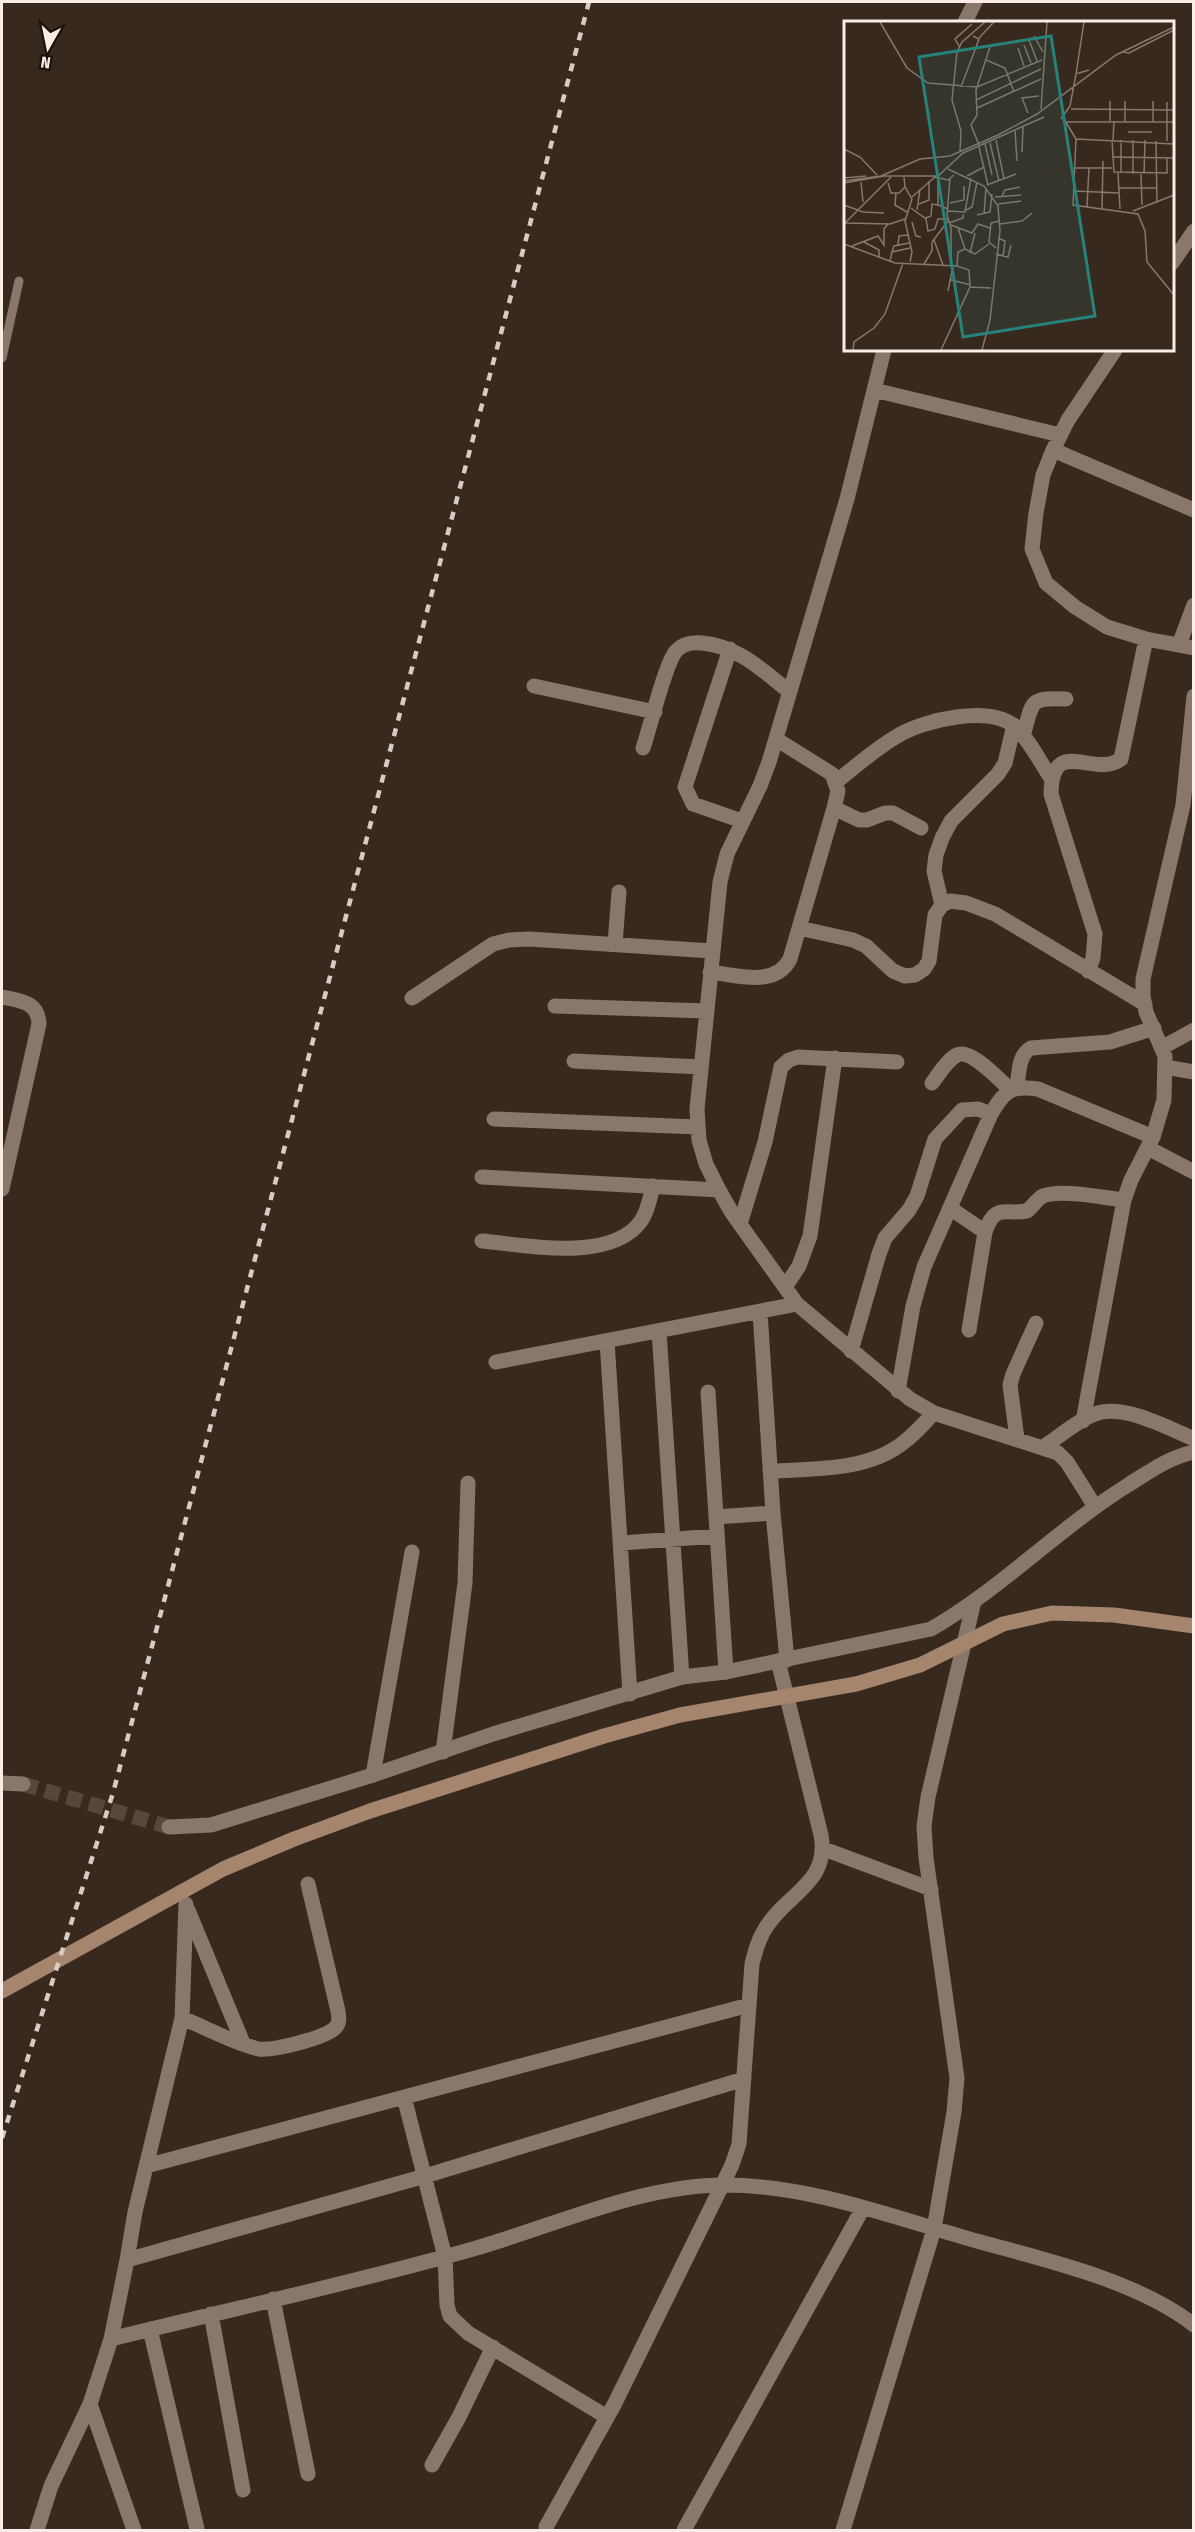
<svg xmlns="http://www.w3.org/2000/svg" width="1195" height="2532" font-family="'Fira Sans Condensed',sans-serif">
	<style>
		.lines { fill: none; stroke-linecap: round; stroke-linejoin: round }
		.tertiary-tunnel { stroke: #55473c; stroke-width: 15; stroke-dasharray: 15 8; stroke-linecap: butt }
		.service { stroke: #88776a; stroke-width: 9 }
		.minor { stroke: #88776a; stroke-width: 15 }
		.tertiary { stroke: #88776a; stroke-width: 15 }
		.secondary { stroke: #a5856d; stroke-width: 15 }
		.rail { stroke: #d7ccc4; stroke-width: 4.5; stroke-dasharray: 8 8; stroke-linecap: butt }
		.inset-road { fill: none; stroke: #85786e; stroke-width: 1.5 }
		.view { fill: #26827a; fill-opacity: 0.15; stroke: #26827a; stroke-width: 3 }
		.inset-edge { fill: none; stroke: #f8eee7; stroke-width: 3 }
	</style>
	<rect width="100%" height="100%" fill="#38291e"/>
	<g class="lines">
		<path class="tertiary-tunnel" d="M23 1784 169 1827"/>
		<path class="service" d="M2 358 19 281"/>
		<path class="minor" d="M965 22 975 2
			M1172 263 1194 231
			M884 350 847 499 769 762 760 786 727 854 720 882 697 1109 699 1140 706 1164 719 1190 732 1213 797 1304 910 1399 934 1413 1058 1453 1067 1462 1094 1505
			M1115 350 1068 420 1053 450 1043 475 1036 513 1032 549 1046 583 1075 607 1107 627 1146 639 1194 648
			M874 390 1060 435
			M1053 450 1194 510
			M1179 645 1194 605
			M730 649 685 787 693 804 742 821
			M534 686 655 712
			M1023 736C1033 702 1028 697 1066 699
			M643 748C650 728 665 664 676 651 683 643 692 642 702 643 738 646 762 670 790 692
			M836 782C856 766 876 748 899 735 924 720 989 705 1014 726 1029 739 1040 762 1051 778
			M834 808 859 820H867L885 813H893L921 828
			M942 905 934 871 936 855 942 838 951 821 998 774 1005 763 1014 725
			M799 928 853 940 866 946 893 971 905 976 915 975 924 969 929 961 935 915 942 905 950 901 966 903 995 914 1145 1004
			M615 944 619 892
			M1088 971 1093 958 1095 934 1051 794C1052 734 1094 779 1121 759L1146 639
			M710 972C738 975 775 988 790 959L834 808 838 791 832 774 776 739
			M2 997C20 1001 38 1001 39 1024L2 1189
			M412 998 493 944 509 940 529 939 712 951
			M555 1006 707 1011
			M1163 1047 1194 1030
			M574 1061 701 1067
			M1165 1067 1194 1072
			M932 1083C939 1074 947 1060 957 1055 971 1048 1000 1081 1011 1090
			M1017 1088C1019 1074 1018 1055 1031 1048L1110 1042 1154 1028
			M494 1119 698 1127
			M1148 1148 1194 1172
			M482 1177 719 1190
			M950 1208 985 1232
			M740 1224 765 1142 781 1067 789 1060 798 1057 897 1062
			M482 1241C526 1245 611 1263 641 1221 648 1211 650 1198 653 1186
			M785 1287 799 1266 810 1236 835 1058
			M760 1312 773 1513 787 1660
			M969 1330 985 1232C995 1203 1004 1215 1027 1211 1032 1207 1036 1201 1041 1197 1058 1188 1104 1198 1124 1200
			M659 1331 682 1677
			M607 1341 630 1694
			M851 1351 879 1254 885 1238 909 1210 917 1196 935 1139 962 1110 978 1109 991 1114
			M496 1362 797 1304
			M898 1391 913 1306 924 1267 991 1114C1004 1091 1011 1085 1038 1089L1153 1137
			M708 1392 726 1672
			M1083 1421 1124 1200 1131 1180 1153 1137 1164 1100 1165 1056 1146 1012 1143 996V979L1183 805 1194 696
			M1017 1439 1010 1385 1013 1374 1036 1323
			M1043 1447C1058 1438 1079 1419 1095 1414 1123 1403 1168 1428 1194 1439
			M770 1471C813 1469 869 1471 904 1442 915 1434 924 1423 934 1413
			M716 1517 773 1513
			M621 1543 717 1536
			M443 1752 465 1583 468 1483
			M373 1775 412 1552
			M824 1849 931 1889
			M188 1910 243 2043
			M182 2018C205 2027 235 2044 259 2049 273 2051 325 2038 335 2028 340 2023 339 2018 338 2011L308 1884
			M404 2097 445 2257 447 2305 450 2316 468 2333 607 2417
			M146 2166 749 2005
			M127 2260 425 2176 744 2079
			M273 2299 308 2474
			M211 2314 243 2490
			M150 2329 197 2529
			M111 2339C231 2309 354 2283 473 2249 554 2226 640 2185 725 2185 813 2185 900 2220 984 2243 1050 2261 1139 2282 1194 2325
			M90 2404 134 2530
			M432 2465 459 2417 493 2347
			M546 2527 615 2403 732 2165 739 2144 752 1964C755 1952 758 1940 765 1929 785 1894 830 1884 821 1835L778 1661
			M37 2530 51 2486 90 2404 111 2339 127 2260 135 2212 182 2018 186 1904
			M684 2530 863 2208
			M843 2530 934 2229 954 2112 957 2078 926 1858 924 1826 928 1797 974 1601"/>
		<path class="tertiary" d="M2 1783 23 1784
			M169 1827 211 1825 373 1775 493 1734 682 1677 726 1672 931 1629C1002 1588 1059 1528 1128 1485 1149 1472 1169 1457 1194 1452"/>
		<path class="secondary" d="M2 1991 223 1869 294 1839 370 1811 604 1736 680 1715 856 1684 920 1665 1003 1624 1052 1613 1114 1615 1194 1626"/>
		<path class="rail" d="M2 2138 113 1793 589 2"/>
	</g>
	<g transform="translate(844 21)">
		<rect width="330" height="330" fill="#38291e"/>
		<path class="inset-road" d="M36 1 63 47 84 62 133 66 198 39M240 1 232 53 245 49M190 15 199 31M135 17 150 1M185 19 193 40M180 24 187 42M115 25 111 18 128 3M174 27 180 45M279 31 285 32 330 9M142 39 161 47 170 71M117 66 135 18 129 15M132 79 197 48M266 80V100M133 87 197 58M197 88 203 1M227 88 330 89M184 92 178 77 195 75M217 98 226 85 232 53M220 98 232 118 229 184 294 193 301 210 303 241 330 274M222 101H330M281 101V80M309 101V80M171 109 173 140M284 111H308M232 118 330 123M152 119 160 158M268 119 270 151 323 152V137M269 119 270 100M289 119V153M312 120 313 182M323 120V81M146 122 155 160M141 123 148 154M135 124 127 104 133 94 132 69 146 26M135 126 144 164M0 128 16 136 33 154M116 130 117 110 108 79 113 31 118 21 141 1M178 131 179 106M268 136 330 137M231 147H268M104 148 140 165 154 185 156 210 146 299 138 329M274 152 276 188M277 152V119M297 153 298 184M300 153 301 119M40 155H94L119 132 200 96M123 155 140 146M60 156 61 166 68 178 61 200 68 231 66 241M0 157 22 155M94 157V184L104 188M106 157 103 194 107 207V244M0 160 37 155 76 138 106 135 154 114 193 93 272 34 330 6M17 161 19 181M0 162 40 155M44 162 47 172H55L61 166M143 164 172 153M274 167H313M230 170 275 172M52 172 51 184 63 191M158 175 161 169 176 166M68 176 91 156 104 159 110 154M151 176 177 174M106 182 120 179V165M75 183 85 179V160M154 183 177 180M0 184 19 191 40 192M243 186 245 146M67 187 82 198 84 210 91 208 94 198H104M258 187 259 140M73 189 76 168M122 189 128 186 133 161M104 190 121 191 127 157M289 190 330 174M140 193 142 167M133 194 146 191 148 173M81 197 87 195 88 183 94 184M68 201 72 215 77 216M2 202 46 203 61 198M105 202 119 197V193M0 203 47 156M156 203 178 200 188 192M107 204 128 212 134 203 146 207M154 217 161 220 159 236M90 219 99 244M20 221 35 229V236M0 223 51 242 113 245 125 249 126 266 97 329M54 224 55 215 64 214M8 225 34 215 40 224V208L44 203M152 227 145 221 147 202 155 200M121 228 131 233 145 223M48 231 50 225 65 222M126 232 131 212M152 233 164 236 167 224M46 240 48 231 66 227M80 243 88 230V221L104 200M113 245 114 231 121 228 114 207M107 259 127 264M126 266 147 267M104 270 109 245M9 329 10 321 30 307 41 293 59 242"/>
		<path class="view" d="M207 15 251 295 119 316 75 36Z"/>
		<rect width="330" height="330" class="inset-edge"/>
	</g>
	<rect width="1195" height="2532" fill="none" stroke="#f8eee7" stroke-width="6"/>
	<g transform="translate(48 48) rotate(189)" stroke="#1a130e" stroke-width="4.5" paint-order="stroke">
	<path d="M0-4.5L10 22L0 15L-10 22Z" fill="#f8eee7"/>
	<text y="-9" font-size="16" font-weight="bold" text-anchor="middle" fill="#f8eee7">N</text>
	</g>
</svg>
